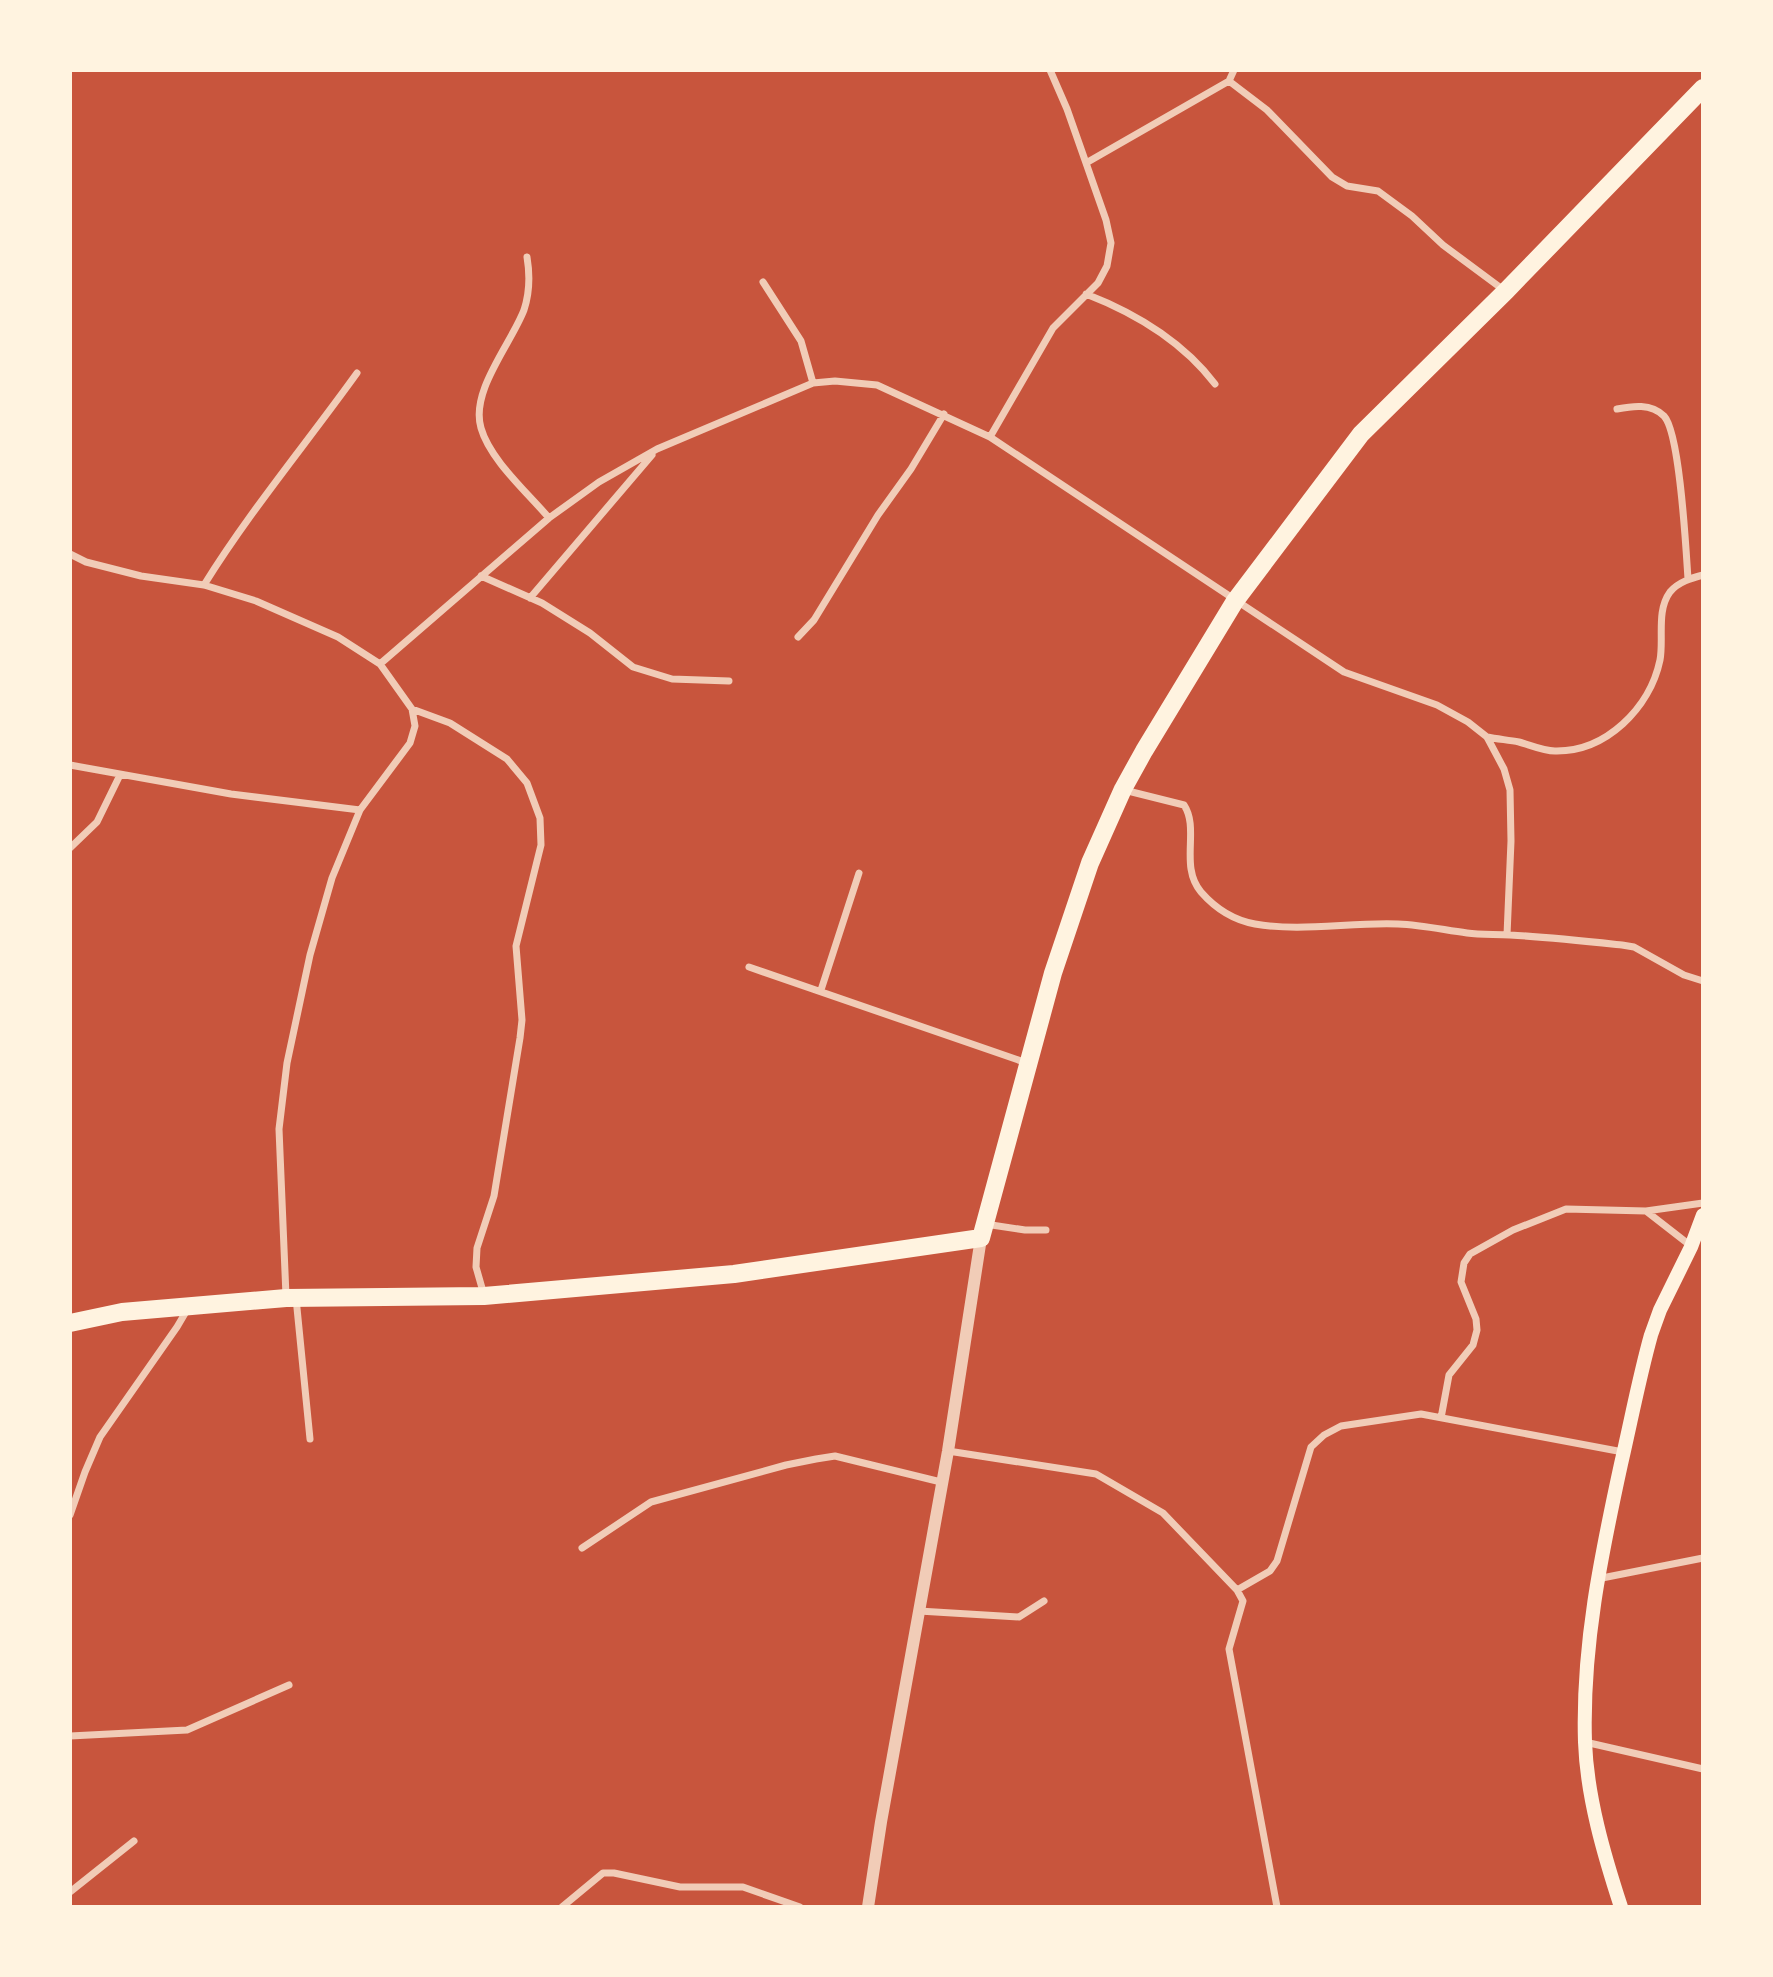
<svg xmlns="http://www.w3.org/2000/svg" width="1773" height="1977" font-family="'IBM Plex Sans',sans-serif">
	<style>
		.lines { fill: none; stroke-linecap: round; stroke-linejoin: round }
		.minor { stroke: #f1ccb7; stroke-width: 7 }
		.tertiary { stroke: #f1ccb7; stroke-width: 12 }
		.secondary { stroke: #fff3e0; stroke-width: 14 }
		.trunk { stroke: #fff3e0; stroke-width: 18 }
	</style>
	<rect width="100%" height="100%" fill="#c8553d"/>
	<g class="lines">
		<path class="minor" d="M1229 81 1267 110 1332 177 1347 186 1378 191 1412 216 1443 245 1505 291
			M1086 163 1229 81 1234 70
			M527 257C530 275 530 292 524 310 511 344 470 391 481 428 490 460 528 493 549 518
			M763 282 801 341 813 383
			M1086 294C1135 313 1183 342 1215 384
			M1617 409C1632 406 1651 403 1664 416 1680 433 1686 550 1688 579
			M990 437 1053 328 1098 283 1107 266 1111 243 1106 220 1086 163 1067 109 1050 70
			M70 554 86 562 141 576 204 585 256 601 338 637 380 664 412 709 415 726 410 743 360 810 332 878 310 955 287 1063 279 1129 286 1296
			M481 576 542 603 590 633 633 667 672 679 729 681
			M204 585C250 511 306 444 357 373
			M530 598 652 455
			M798 637 814 620 878 515 911 469 944 414
			M380 664 549 518 599 482 657 449 813 383 835 381 877 385 990 437 1344 672 1437 705 1468 722 1487 737 1504 769 1510 790 1511 841 1507 935
			M412 709 450 723 507 759 527 783 540 818 541 845 516 946 522 1020 520 1038 494 1196 477 1248 476 1267 484 1295
			M1487 737C1497 739 1508 740 1519 742 1530 745 1543 751 1555 751 1606 752 1650 708 1660 660 1664 639 1656 611 1670 592 1678 582 1692 578 1703 575
			M70 765 231 794 360 810
			M1124 790 1184 805C1200 829 1179 866 1201 892 1215 908 1233 920 1255 924 1301 932 1351 922 1398 924 1422 925 1444 930 1467 933 1481 935 1496 934 1510 935 1547 937 1584 941 1622 945L1634 947 1684 975 1703 981
			M70 848 97 822 120 775
			M749 967 1027 1063
			M821 990 859 873
			M1646 1211 1703 1203
			M985 1224 1025 1230H1046
			M296 1298 310 1439
			M1441 1418 1449 1375 1473 1345 1477 1330 1476 1319 1461 1282 1464 1263 1470 1254 1513 1230 1566 1209 1646 1211 1691 1246
			M948 1451 1096 1474 1163 1513 1237 1590 1243 1601 1229 1649 1277 1907
			M70 1515 85 1472 100 1437 177 1327 187 1310
			M582 1548 651 1502 786 1465 816 1459 835 1456 941 1482
			M1597 1579 1703 1558
			M1237 1590 1270 1571 1277 1561 1311 1447 1324 1435 1341 1426 1421 1414 1623 1452
			M919 1611 1019 1617 1044 1601
			M70 1736 187 1730 289 1685
			M1585 1742 1703 1769
			M70 1892 134 1841
			M562 1907 603 1873H614L680 1887H743L800 1907"/>
		<path class="tertiary" d="M868 1907 881 1822 948 1451 981 1238"/>
		<path class="secondary" d="M1621 1907C1604 1855 1587 1797 1585 1742 1582 1647 1601 1556 1621 1464 1631 1421 1639 1378 1651 1335L1660 1310 1691 1247 1703 1215"/>
		<path class="trunk" d="M70 1323 122 1312 286 1298 484 1296 734 1274 981 1238 1053 973 1090 863 1123 789 1144 751 1235 601 1361 434 1506 291 1703 88"/>
	</g>
	<rect width="1773" height="1977" fill="none" stroke="#fff3e0" stroke-width="144"/>
</svg>
